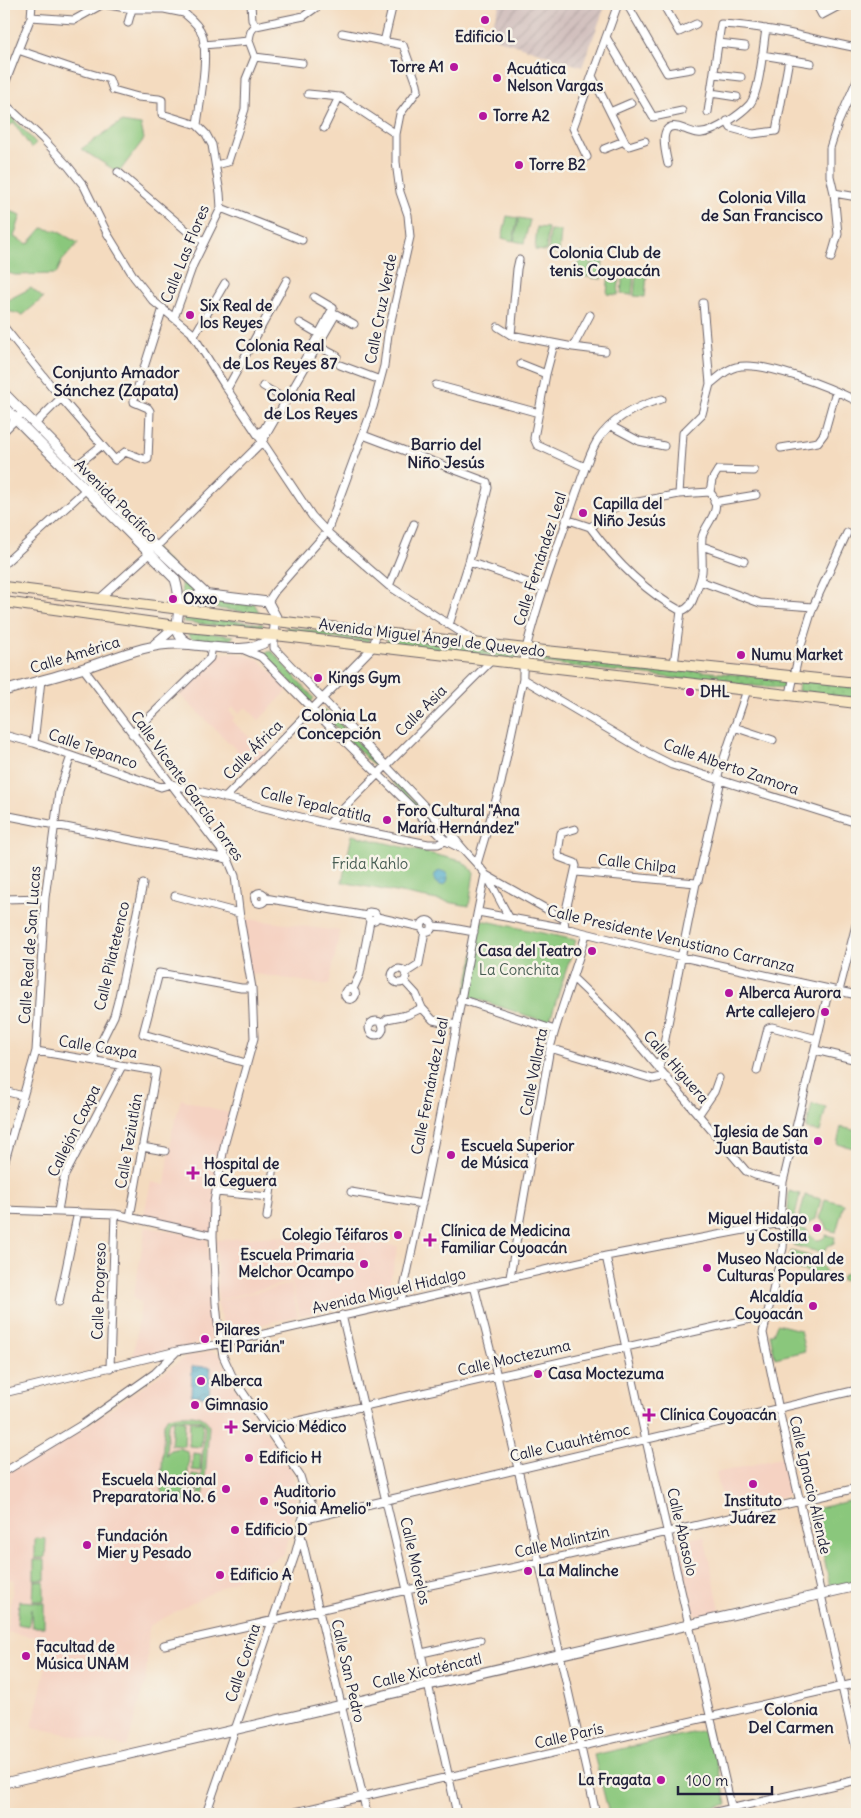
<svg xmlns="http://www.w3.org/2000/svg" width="861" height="1818" font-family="Delius,sans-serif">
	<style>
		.built { fill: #f5d2c2 }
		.industrial { fill: url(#industrial-furrows) }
		.grass { fill: url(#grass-dots); stroke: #56745c }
		.green { fill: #8ac77c; stroke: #56745c; fill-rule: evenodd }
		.water { fill: url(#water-waves); stroke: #366682 }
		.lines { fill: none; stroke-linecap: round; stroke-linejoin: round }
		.minor-casing { stroke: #6c6369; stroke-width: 9 }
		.tertiary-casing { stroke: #6c6369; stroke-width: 11 }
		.secondary-casing { stroke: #6c6369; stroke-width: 12 }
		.minor { stroke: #fff; stroke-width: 7 }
		.tertiary { stroke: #fff; stroke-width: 9 }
		.secondary { stroke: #f9e7c3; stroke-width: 10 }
		.poi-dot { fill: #b5179e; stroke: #f7f3e8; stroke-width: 2 }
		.labels { text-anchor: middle; stroke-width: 5; stroke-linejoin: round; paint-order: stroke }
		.poi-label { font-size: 15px; font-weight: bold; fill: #22223b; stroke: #f7f3e8; text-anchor: start }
		.street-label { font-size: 15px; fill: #22223b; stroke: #f7f3e8 }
		.park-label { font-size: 15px; fill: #465c52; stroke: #f7f3e8 }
		.neighbourhood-label { font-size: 16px; font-weight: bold; fill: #22223b; stroke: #f7f3e8 }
	</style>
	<defs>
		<pattern id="industrial-furrows" width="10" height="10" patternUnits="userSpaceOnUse" patternTransform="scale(1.25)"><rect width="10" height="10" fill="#d1bfbd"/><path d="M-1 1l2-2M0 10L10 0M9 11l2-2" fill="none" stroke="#b3a4a3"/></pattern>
		<pattern id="grass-dots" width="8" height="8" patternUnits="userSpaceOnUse" patternTransform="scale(1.25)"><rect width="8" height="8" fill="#8ac77c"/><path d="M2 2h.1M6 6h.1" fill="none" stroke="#70a167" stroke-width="1.8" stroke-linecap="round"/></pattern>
		<pattern id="water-waves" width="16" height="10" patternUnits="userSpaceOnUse" patternTransform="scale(1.25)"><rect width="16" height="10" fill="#4aa9c9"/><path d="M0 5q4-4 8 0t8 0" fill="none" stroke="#3d89a4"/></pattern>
	</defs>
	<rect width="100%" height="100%" fill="#f7f3e8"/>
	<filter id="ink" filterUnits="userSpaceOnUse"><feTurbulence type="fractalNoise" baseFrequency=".02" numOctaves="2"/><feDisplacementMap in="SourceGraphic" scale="10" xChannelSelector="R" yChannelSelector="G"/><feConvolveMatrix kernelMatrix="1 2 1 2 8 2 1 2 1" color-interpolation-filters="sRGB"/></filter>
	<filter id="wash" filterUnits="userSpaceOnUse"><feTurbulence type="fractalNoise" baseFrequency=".0096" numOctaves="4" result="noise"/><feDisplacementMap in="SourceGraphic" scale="20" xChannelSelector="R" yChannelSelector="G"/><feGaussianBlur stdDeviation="1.12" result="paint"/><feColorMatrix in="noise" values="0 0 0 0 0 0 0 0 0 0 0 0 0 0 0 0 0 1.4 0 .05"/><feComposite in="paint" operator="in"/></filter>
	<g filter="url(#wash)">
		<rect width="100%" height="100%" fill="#f4dbbf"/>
		<path class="built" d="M226 653H238L260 660 288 690 259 720 246 707 239 713 233 707 229 711 235 717 232 721 267 754 254 767 178 693 214 657Z
			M240 918 340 931 329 985 249 973Z
			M181 1099 232 1114 212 1234 143 1219 151 1182 165 1185 172 1132Z
			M146 1227 207 1237 215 1340 133 1358 141 1303 133 1298Z
			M279 1236 290 1282 218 1300 216 1240Z
			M280 1236 328 1237 398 1246 390 1283 383 1290 342 1298 343 1307 300 1316Z
			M291 1284 298 1316 225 1333 217 1301Z
			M211 1351 220 1355 235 1388 244 1401 243 1408 245 1410 249 1408 292 1470 297 1491 284 1554 149 1626 146 1680 127 1747 32 1727 52 1640 7 1632 14 1580 4 1578V1475L84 1428 187 1356Z
			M781 1458 789 1495 725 1510 716 1473Z
			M704 1536 720 1610 695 1616 678 1541Z"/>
		<path class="industrial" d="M500 4H606L582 67 488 36Z"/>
		<path class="grass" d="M95 490 198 591 182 599 181 582 93 493Z
			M209 597 254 603 260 614 189 605Z
			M183 614 263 624 262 631 184 622Z
			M286 627 370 637 368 642 287 633Z
			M184 630 234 636 227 643 193 640Z
			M388 636 520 652 519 659 386 644Z
			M272 651 314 698 310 703 264 655 260 654Z
			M539 654 788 680 787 689 672 678 537 662Z
			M799 680 857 687V698L798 691Z
			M326 710 382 766 378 770 321 712Z
			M393 777 437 826 434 825 390 780Z"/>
		<path class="green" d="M4 109 36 143 31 148 14 123 9 126 4 121Z
			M121 122 141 125 144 139 120 171H116L81 149Z
			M10 211 21 215 14 237 28 244 42 228 57 231 78 243 62 261 56 274 15 275 5 272 4 269V224Z
			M507 216 518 218 513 241 502 238Z
			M519 218 530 220 524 243 514 241Z
			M537 227 548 228 546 251 535 250Z
			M550 230 561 231 559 254 548 253Z
			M580 253 591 254 589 277 578 276Z
			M593 255 603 256 602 279 591 278Z
			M609 271H620L618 295 607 294Z
			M623 271 634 272 632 295 621 294Z
			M636 273 647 274 645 297 634 296Z
			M31 288 43 298 23 315 4 310V302Z
			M352 835 462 861 474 872 469 906 342 882Z
			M481 920 576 940 549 1023 465 995Z
			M812 1104 826 1107 820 1132 806 1129Z
			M841 1127 857 1131 854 1148 837 1144Z
			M789 1191 800 1194 794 1220 792 1219 788 1209Z
			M805 1195 821 1199 816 1219 810 1222 808 1225 798 1223Z
			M825 1199 844 1204 836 1232 828 1230 825 1222 820 1219Z
			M796 1227 807 1230C810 1240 820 1244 826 1235L835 1237 834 1243 828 1246 822 1253 793 1245Z
			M791 1251 821 1259 822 1266 826 1272 825 1276 788 1267Z
			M854 1267H857V1284L841 1280 842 1276 849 1272Z
			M777 1324 800 1330 805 1351 775 1358 770 1334H773Z
			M178 1415C189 1415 205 1413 209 1426L204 1493C198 1506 165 1504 161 1490L164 1423 168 1417ZM175 1419 199 1420 205 1424 200 1492 196 1496H173L182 1495 187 1491 189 1456 187 1451 179 1448 170 1450 166 1455 168 1424 170 1420Z
			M173 1420 185 1421 184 1446 171 1445Z
			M190 1421 203 1422 201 1447 189 1446Z
			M193 1453 201 1454 200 1471 192 1470Z
			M192 1474 199 1475 198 1491H191Z
			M849 1501 857 1544V1581L830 1587 814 1509Z
			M35 1538 46 1539 45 1558H35Z
			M34 1560H45V1580H34Z
			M34 1581 44 1582V1601H33Z
			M19 1601 44 1603V1627H32L31 1609 29 1626 17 1624Z
			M709 1729 727 1804 684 1814H609L594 1755Z"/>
		<path class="water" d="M434 878a7 7 0 1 1 14 0a7 7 0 1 1-14 0Z
			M192 1366 211 1367 209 1397 191 1395Z"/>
	</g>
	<g filter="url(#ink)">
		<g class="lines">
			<defs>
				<path id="minor" d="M103 4 132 9H164L184 13
					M251 4 252 20 256 26
					M627 4 667 73 691 69
					M663 4 679 32 696 24
					M816 4 822 15 839 6
					M31 17 74 20 103 4
					M128 23 132 9
					M606 37 653 117 682 111
					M384 42 393 4
					M719 43 745 46
					M203 45 249 41C250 34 250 30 256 26L304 16 321 4
					M18 50 71 68 109 79 113 90 138 97 159 99 162 100V114L197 125
					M762 55 811 63
					M255 57 302 63
					M714 74 741 77
					M592 76 626 144 629 146 645 141
					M4 86 31 17 32 4
					M711 93 737 97
					M308 94 340 97 396 134
					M4 103 43 139 68 166 84 186 107 233 134 277 153 301 191 332 227 389 312 516 327 532 389 586 476 642
					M610 112 631 103
					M708 112 721 24C767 26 812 39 857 48
					M727 121 731 128 753 134 776 131 789 59
					M324 128 339 97
					M604 149 624 141
					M587 157 573 128 618 4
					M668 164C665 151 656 117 684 129 690 131 694 134 702 133 715 132 741 114 750 104 760 91 763 47 766 29
					M216 165 228 162 245 109 246 79 255 57 249 41
					M118 172 186 230 204 241
					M834 193 857 197
					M221 208 302 240
					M831 258 838 234 834 193 830 176V148L838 123 857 80
					M519 260 517 269 511 335 573 347 590 315
					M314 297 333 308 319 334
					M174 318 193 265 221 208 220 193 212 145 206 134 197 125C200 101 209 56 202 34 199 25 190 18 184 13L183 4
					M4 327 61 398 115 460 125 452 146 460 148 459 150 411 148 408 134 402V399L163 308
					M498 327 511 335
					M194 336 225 283
					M554 344 546 374 534 438 537 445 585 467
					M318 346 337 356
					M573 347 605 351
					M521 364 546 374
					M340 365 380 380
					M299 369 319 334 300 323
					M710 384C718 378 726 369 736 367 764 360 831 388 857 401
					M436 385 539 413
					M263 386 283 398
					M227 389 287 280
					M35 424 61 398
					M611 426 639 441 664 446
					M4 431 23 412
					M257 434 264 429 273 413
					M363 435 487 482 488 488 469 562 449 625
					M781 448 818 442 824 434 836 391
					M76 466 102 445
					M710 492 712 480 718 470 754 471
					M679 494 683 433 702 414 710 384 703 303
					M714 502 756 495
					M566 519 590 527
					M590 527 595 524 604 513 618 506 679 494 710 492
					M590 527C615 561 644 591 681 611
					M702 546 744 561
					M156 547 262 442 336 314 354 324
					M469 562 543 588
					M4 564 93 483
					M700 581 760 603 813 607
					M389 586 414 524
					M99 599 149 554
					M268 602 275 591 327 532 373 407 384 366 388 334 410 237 408 215 400 192 396 162V134L400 114 418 90 417 84 403 45 342 33
					M681 611C690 608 692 603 695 594 698 587 701 580 702 572 703 561 701 549 702 537 705 523 725 510 710 492
					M274 635V648L453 836C463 851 476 861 486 875 494 888 501 903 509 917
					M242 649 261 657 313 710 446 841 460 848
					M674 664 681 611
					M83 668 228 859 235 876 240 918 252 988 254 1038 225 1142 214 1202 213 1236 216 1303 219 1333 223 1356 233 1378 300 1476C309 1500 302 1531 295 1555L206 1814
					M523 679 650 754 672 765 857 823
					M790 694 800 649 813 607 847 533
					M734 727 773 740
					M132 734 210 658 212 646
					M4 735 34 743 161 787 171 784
					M34 743 41 680
					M717 779 747 690
					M171 784 328 824 428 844H438L448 840
					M225 798 373 647 377 632
					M4 815 228 859
					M328 824 492 660
					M477 864 501 783 523 679C522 657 529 638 535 616 547 575 562 535 576 494 583 476 587 458 597 441 612 418 636 406 662 399
					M576 872 696 883
					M486 875 564 919
					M254.5 898a5.5 5.5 0 1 1 11 0a5.5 5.5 0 1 1-11 0Z
					M175 896 239 913
					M265 898 367 916 370 921 375 920 377 917 375 913 369 912 367 916
					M4 899 45 898
					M478 912 565 928 682 957 857 995
					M377 917 421 927
					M421.5 926a5.5 5.5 0 1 1 11 0a5.5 5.5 0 1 1-11 0Z
					M432 926 447 927 474 932
					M565 928 564 919 576 866 575 863 559 857 558 853 561 833 575 829
					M392 976a7 7 0 1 1 14 0a7 7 0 1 1-14 0Z
					M405 973 419 964 425 931
					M573 978 623 1026 746 1171 755 1175 783 1182
					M404 981 416 994 422 1008 433 1020 456 1025
					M344.5 994a5.5 5.5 0 1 1 11 0a5.5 5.5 0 1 1-11 0Z
					M353 989 360 974 370 921
					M829 989 783 1182 781 1209V1223L784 1233 783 1248 763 1333 779 1410 857 1753
					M839 991 857 921
					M460 999 555 1030
					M369 1028a7 7 0 1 1 14 0a7 7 0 1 1-14 0Z
					M382 1024 387 1019 407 1015 422 1008
					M550 1048 653 1079 666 1076
					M815 1050 857 1060
					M36 1051 156 1071 130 1217
					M92 1060 114 1016 118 1001 143 884
					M246 1063 143 1034 159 973 241 988H252
					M659 1069 696 883 698 881 721 780
					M757 1071 768 1028 772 1027 817 1039
					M4 1091 23 1096
					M699 1114 714 1092 719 1078
					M142 1147 165 1151
					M4 1164 36 1051 45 898 59 792 71 756
					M216 1192 269 1197
					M351 1192 422 1204
					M4 1210 115 1214 213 1236
					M58 1211 64 1177 122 1066
					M267 1217 273 1173
					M606 1256 646 1440 733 1814
					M510 1277 550 1048C560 1010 575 973 586 934
					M474 1286 497 1376 596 1814
					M59 1302 78 1212
					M401 1302C420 1213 439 1124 455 1035 464 981 474 928 485 875
					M342 1315 407 1590 457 1814
					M110 1368 115 1214
					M4 1393 177 1351 220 1344 606 1256 781 1223
					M267 1428 768 1315
					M4 1472 83 1424 155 1373 177 1351
					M304 1487 318 1516
					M302 1520 857 1390
					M301 1535 367 1814
					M164 1645 407 1590 539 1562 857 1488
					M422 1653 480 1640
					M287 1814 857 1683
					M707 1814 857 1780"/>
				<path id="tertiary" d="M4 393 156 547 206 594
					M4 407 175 579C178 588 179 597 179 607 178 624 171 635 191 644
					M155 644 176 626
					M4 691C31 683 58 676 84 668 116 658 146 643 180 644 207 644 254 659 274 635L276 617 268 602 202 594 188 599 179 609
					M4 1783 857 1586"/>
				<path id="secondary" d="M4 587 276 621 526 649 857 683
					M4 602 176 626 284 636 857 703"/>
			</defs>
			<use href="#minor" class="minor-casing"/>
			<use href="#tertiary" class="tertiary-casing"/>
			<use href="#secondary" class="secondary-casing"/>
			<use href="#minor" class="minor"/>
			<use href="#tertiary" class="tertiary"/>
			<use href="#secondary" class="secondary"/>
		</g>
	</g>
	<g class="poi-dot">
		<circle cx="485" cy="20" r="5"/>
		<circle cx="454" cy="67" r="5"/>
		<circle cx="497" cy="78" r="5"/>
		<circle cx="483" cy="116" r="5"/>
		<circle cx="519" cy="165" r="5"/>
		<circle cx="190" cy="315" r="5"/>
		<circle cx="583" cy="513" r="5"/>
		<circle cx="173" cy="599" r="5"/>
		<circle cx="741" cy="655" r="5"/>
		<circle cx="318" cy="678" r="5"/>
		<circle cx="690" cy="692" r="5"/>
		<circle cx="387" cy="820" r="5"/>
		<circle cx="592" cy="951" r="5"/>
		<circle cx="729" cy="993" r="5"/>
		<circle cx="825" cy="1012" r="5"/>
		<circle cx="818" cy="1141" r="5"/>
		<circle cx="451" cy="1155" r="5"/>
		<path d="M190.5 1165.5h5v5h5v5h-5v5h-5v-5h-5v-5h5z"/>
		<circle cx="817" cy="1228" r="5"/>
		<circle cx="398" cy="1235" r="5"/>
		<path d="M427.5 1232.5h5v5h5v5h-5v5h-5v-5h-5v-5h5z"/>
		<circle cx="364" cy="1264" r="5"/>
		<circle cx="707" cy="1268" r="5"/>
		<circle cx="813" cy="1306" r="5"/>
		<circle cx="205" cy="1339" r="5"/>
		<circle cx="538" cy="1374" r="5"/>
		<circle cx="201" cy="1381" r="5"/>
		<circle cx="195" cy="1405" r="5"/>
		<path d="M646.5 1407.5h5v5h5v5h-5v5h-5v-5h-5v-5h5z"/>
		<path d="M228.5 1419.5h5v5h5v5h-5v5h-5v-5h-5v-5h5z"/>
		<circle cx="249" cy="1458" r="5"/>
		<circle cx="753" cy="1484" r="5"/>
		<circle cx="226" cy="1489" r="5"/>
		<circle cx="264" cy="1501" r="5"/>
		<circle cx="235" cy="1530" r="5"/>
		<circle cx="87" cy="1545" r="5"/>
		<circle cx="528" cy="1571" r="5"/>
		<circle cx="220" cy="1575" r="5"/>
		<circle cx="26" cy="1656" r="5"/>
		<circle cx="661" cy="1780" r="5"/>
	</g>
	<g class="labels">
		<g class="poi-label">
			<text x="485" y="42" text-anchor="middle">Edificio L</text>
			<text x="444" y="72" text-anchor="end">Torre A1</text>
			<text x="507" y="74">Acuática<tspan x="507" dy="17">Nelson Vargas</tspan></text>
			<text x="493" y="121">Torre A2</text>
			<text x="529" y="170">Torre B2</text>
			<text x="200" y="311">Six Real de<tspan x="200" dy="17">los Reyes</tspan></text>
			<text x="593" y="509">Capilla del<tspan x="593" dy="17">Niño Jesús</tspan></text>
			<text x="183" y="604">Oxxo</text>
			<text x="751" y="660">Numu Market</text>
			<text x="328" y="683">Kings Gym</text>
			<text x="700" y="697">DHL</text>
			<text x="397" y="816">Foro Cultural "Ana<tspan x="397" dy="17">María Hernández"</tspan></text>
			<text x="582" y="956" text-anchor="end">Casa del Teatro</text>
			<text x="739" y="998">Alberca Aurora</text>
			<text x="815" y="1017" text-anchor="end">Arte callejero</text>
			<text x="808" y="1137" text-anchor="end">Iglesia de San<tspan x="808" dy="17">Juan Bautista</tspan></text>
			<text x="461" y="1151">Escuela Superior<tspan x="461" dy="17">de Música</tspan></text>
			<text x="204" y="1169">Hospital de<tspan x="204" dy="17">la Ceguera</tspan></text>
			<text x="807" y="1224" text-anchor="end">Miguel Hidalgo<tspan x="807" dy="17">y Costilla</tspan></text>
			<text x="441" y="1236">Clínica de Medicina<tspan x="441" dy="17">Familiar Coyoacán</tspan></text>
			<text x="388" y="1240" text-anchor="end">Colegio Téifaros</text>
			<text x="354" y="1260" text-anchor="end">Escuela Primaria<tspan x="354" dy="17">Melchor Ocampo</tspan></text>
			<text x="717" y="1264">Museo Nacional de<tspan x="717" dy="17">Culturas Populares</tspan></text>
			<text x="803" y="1302" text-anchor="end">Alcaldía<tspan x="803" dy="17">Coyoacán</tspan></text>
			<text x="215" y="1335">Pilares<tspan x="215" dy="17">"El Parián"</tspan></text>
			<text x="548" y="1379">Casa Moctezuma</text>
			<text x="211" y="1386">Alberca</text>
			<text x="205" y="1410">Gimnasio</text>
			<text x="660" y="1420">Clínica Coyoacán</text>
			<text x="242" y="1432">Servicio Médico</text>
			<text x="259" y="1463">Edificio H</text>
			<text x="216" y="1485" text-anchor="end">Escuela Nacional<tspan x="216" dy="17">Preparatoria No. 6</tspan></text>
			<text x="274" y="1497">Auditorio<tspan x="274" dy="17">"Sonia Amelio"</tspan></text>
			<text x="753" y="1506" text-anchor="middle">Instituto<tspan x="753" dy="17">Juárez</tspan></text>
			<text x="245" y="1535">Edificio D</text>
			<text x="97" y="1541">Fundación<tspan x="97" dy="17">Mier y Pesado</tspan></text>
			<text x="538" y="1576">La Malinche</text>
			<text x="230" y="1580">Edificio A</text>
			<text x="36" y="1652">Facultad de<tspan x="36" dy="17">Música UNAM</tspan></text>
			<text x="651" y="1785" text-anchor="end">La Fragata</text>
		</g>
		<g class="street-label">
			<text transform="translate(185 254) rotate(-68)" y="5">Calle Las Flores</text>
			<text transform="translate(381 309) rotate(-79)" y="5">Calle Cruz Verde</text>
			<text transform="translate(116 501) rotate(45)" y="5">Avenida Pacífico</text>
			<text transform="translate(540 559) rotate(-72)" y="5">Calle Fernández Leal</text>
			<text transform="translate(432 638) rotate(7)" y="5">Avenida Miguel Ángel de Quevedo</text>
			<text transform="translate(75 655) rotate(-17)" y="5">Calle América</text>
			<text transform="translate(421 711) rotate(-45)" y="5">Calle Asia</text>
			<text transform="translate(93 749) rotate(19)" y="5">Calle Tepanco</text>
			<text transform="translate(253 750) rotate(-45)" y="5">Calle África</text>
			<text transform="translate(731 767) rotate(19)" y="5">Calle Alberto Zamora</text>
			<text transform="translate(187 786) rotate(54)" y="5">Calle Vicente García Torres</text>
			<text transform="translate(316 805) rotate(13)" y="5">Calle Tepalcatitla</text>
			<text transform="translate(637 864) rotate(6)" y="5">Calle Chilpa</text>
			<text transform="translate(671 939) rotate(13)" y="5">Calle Presidente Venustiano Carranza</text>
			<text transform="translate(30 945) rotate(-86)" y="5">Calle Real de San Lucas</text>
			<text transform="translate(112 956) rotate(-77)" y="5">Calle Pilatetenco</text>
			<text transform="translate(98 1047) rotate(9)" y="5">Calle Caxpa</text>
			<text transform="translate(676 1067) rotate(49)" y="5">Calle Higuera</text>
			<text transform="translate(534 1072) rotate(-79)" y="5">Calle Vallarta</text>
			<text transform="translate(430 1086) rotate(-79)" y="5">Calle Fernández Leal</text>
			<text transform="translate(74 1131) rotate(-64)" y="5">Callejón Caxpa</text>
			<text transform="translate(129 1141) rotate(-80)" y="5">Calle Teziutlán</text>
			<text transform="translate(99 1291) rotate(-88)" y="5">Calle Progreso</text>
			<text transform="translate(389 1291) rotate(-13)" y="5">Avenida Miguel Hidalgo</text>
			<text transform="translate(514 1358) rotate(-13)" y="5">Calle Moctezuma</text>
			<text transform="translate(570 1443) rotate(-13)" y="5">Calle Cuauhtémoc</text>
			<text transform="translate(810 1485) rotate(77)" y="5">Calle Ignacio Allende</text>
			<text transform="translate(682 1532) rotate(77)" y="5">Calle Abasolo</text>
			<text transform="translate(562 1542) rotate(-13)" y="5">Calle Malintzin</text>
			<text transform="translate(415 1561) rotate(77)" y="5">Calle Morelos</text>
			<text transform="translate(243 1663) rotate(-72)" y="5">Calle Corina</text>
			<text transform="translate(348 1671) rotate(77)" y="5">Calle San Pedro</text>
			<text transform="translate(427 1671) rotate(-13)" y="5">Calle Xicoténcatl</text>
			<text transform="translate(569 1736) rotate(-13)" y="5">Calle París</text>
		</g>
		<g class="park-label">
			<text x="370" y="869">Frida Kahlo</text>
			<text x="519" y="975">La Conchita</text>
		</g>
		<g class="neighbourhood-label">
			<text x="762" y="203">Colonia Villa<tspan x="762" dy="18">de San Francisco</tspan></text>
			<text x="605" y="258">Colonia Club de<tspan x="605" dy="18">tenis Coyoacán</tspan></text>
			<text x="280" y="351">Colonia Real<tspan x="280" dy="18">de Los Reyes 87</tspan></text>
			<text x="116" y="378">Conjunto Amador<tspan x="116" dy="18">Sánchez (Zapata)</tspan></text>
			<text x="311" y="401">Colonia Real<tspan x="311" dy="18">de Los Reyes</tspan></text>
			<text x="446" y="450">Barrio del<tspan x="446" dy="18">Niño Jesús</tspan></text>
			<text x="339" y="721">Colonia La<tspan x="339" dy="18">Concepción</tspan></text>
			<text x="791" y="1715">Colonia<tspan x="791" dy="18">Del Carmen</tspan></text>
		</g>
	</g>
	<rect width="861" height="1818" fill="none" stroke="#f7f3e8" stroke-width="20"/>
	<path d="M678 1786v8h94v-8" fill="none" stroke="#22223b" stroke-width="2.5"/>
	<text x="686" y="1786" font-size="15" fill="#22223b" stroke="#f7f3e8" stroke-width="4" paint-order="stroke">100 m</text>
</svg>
